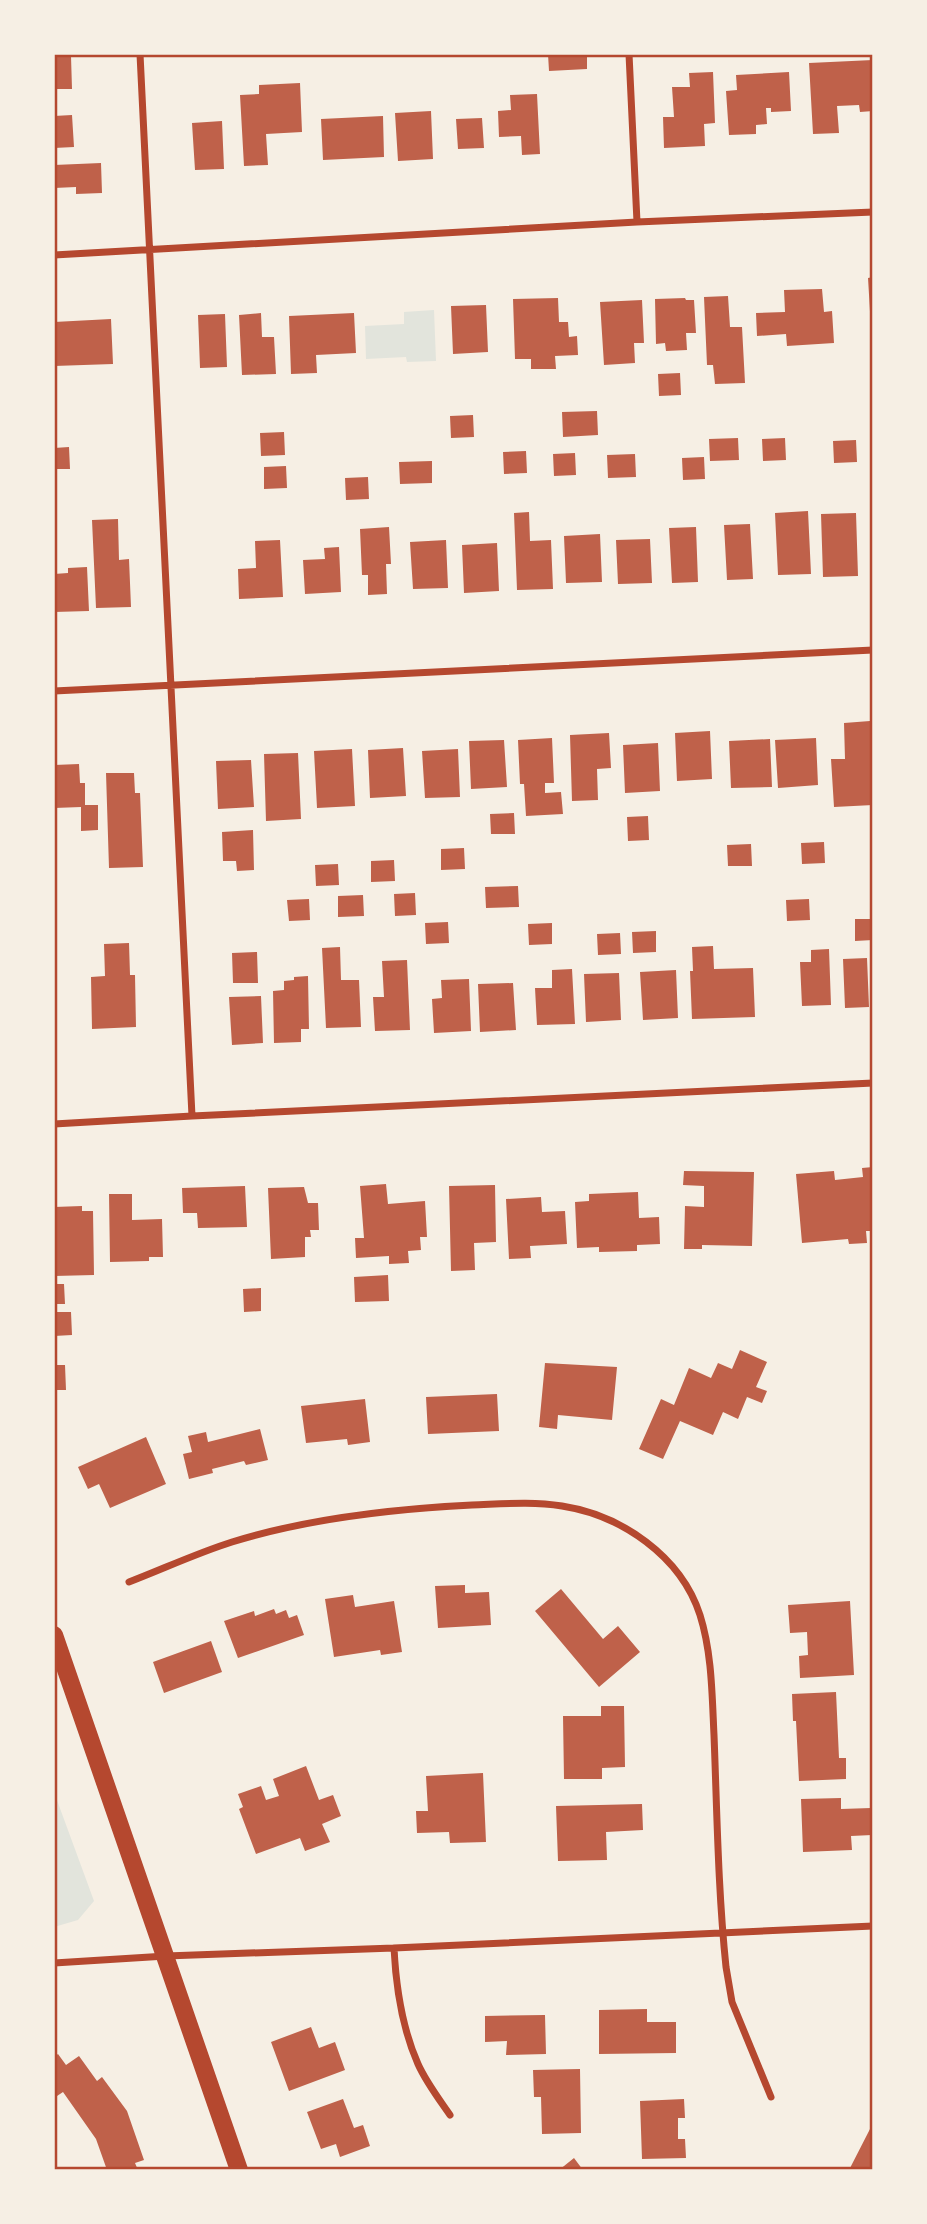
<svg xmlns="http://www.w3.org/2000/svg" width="927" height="2224" font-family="'Open Sans',sans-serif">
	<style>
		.green { fill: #e2e4dc }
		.building { fill: #bf614a }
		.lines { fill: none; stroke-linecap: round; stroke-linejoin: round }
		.minor { stroke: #b5482f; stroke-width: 7 }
		.primary { stroke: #b5482f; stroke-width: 18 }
		.neatline { fill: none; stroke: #b5482f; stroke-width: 2.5 }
	</style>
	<rect width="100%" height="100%" fill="#f6efe4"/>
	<path class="green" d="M434 310 436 361 407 362 406 357 366 359 365 326 404 324V312Z
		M54 1792 94 1901 78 1920 54 1927Z"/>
	<path class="building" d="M548 54H587V69L549 71Z
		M71 56 72 89H54V57Z
		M873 60V111L860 112 859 105 837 106 839 133 813 134 809 63Z
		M713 72 715 123 704 124 705 146 664 148 663 117H674L672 87H690L689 73Z
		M789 72 791 111 771 112V108H766L767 124 756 125V134L729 135 726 91 737 90 736 75Z
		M300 83 302 132 266 134 268 165 244 166 240 95 259 94V85Z
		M537 94 540 154 522 155 521 136 499 137 498 111 511 110 510 95Z
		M431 111 433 159 398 161 395 113Z
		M72 115 74 147 54 148V116Z
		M383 116 384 157 323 160 321 119Z
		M482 118 484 148 458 149 456 119Z
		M222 121 224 169 195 170 192 123Z
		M101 163 102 193 76 194V187L54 188V165Z
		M873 277V328H871L868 278Z
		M822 289 824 312 832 311 834 343 787 346 786 334 757 336 756 313 785 312 784 290Z
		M728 296 730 327H742L745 383 715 384 713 365H707L704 297Z
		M558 298 559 322H568L569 337 577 336 578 355 555 356 556 369H531V359H515L513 299Z
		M685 298 686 300H694L696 333H686L687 350 666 351 665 343 656 344 655 299Z
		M642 300 644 343H634L635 363 604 365 600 302Z
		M486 305 488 352 453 354 451 306Z
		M261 313 262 337H274L276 374 242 375 239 315Z
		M354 313 356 353 316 355 317 373 291 374 289 316Z
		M225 314 227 367 200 368 198 315Z
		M111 319 113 364 54 366V322Z
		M680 373 681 395 659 396 658 374Z
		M870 407H873V429H870Z
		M597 411 598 435 563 437 562 412Z
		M473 415 474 437 451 438 450 416Z
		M284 432 285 455 261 456 260 433Z
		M738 438 739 460 710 461 709 439Z
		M785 438 786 460 763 461 762 439Z
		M856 440 857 462 834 463 833 441Z
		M69 447 70 469H54V448Z
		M526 451 527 473 504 474 503 452Z
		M575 453 576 475 554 476 553 454Z
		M635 454 636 477 608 478 607 455Z
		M704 457 705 479 683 480 682 458Z
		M432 461V483L400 484 399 462Z
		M286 466 287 488 264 489V467Z
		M368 477 369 499 346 500 345 478Z
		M808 511 811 574 778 575 775 513Z
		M529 512 530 541 551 540 553 589 517 590 514 513Z
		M856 513 858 576 823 577 821 514Z
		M118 519 119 560 129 559 131 607 96 608 92 520Z
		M750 524 753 579 727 580 724 525Z
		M389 527 391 564H386L387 594 368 595V575H362L360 529Z
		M696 527 698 582 672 583 669 528Z
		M600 534 602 582 566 583 564 536Z
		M650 539 652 583 618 584 616 540Z
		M280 540 283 597 239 599 238 569 256 568 255 541Z
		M446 540 448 588 413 589 410 542Z
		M497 543 499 591 464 593 462 545Z
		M339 547 341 592 305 594 303 560 325 559 324 548Z
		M87 567 89 611 54 612V574L68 573V568Z
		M870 721 873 805 834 807 831 759H845L844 723Z
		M710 731 712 779 677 781 675 733Z
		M609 733 611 768 597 769 598 800 572 801 570 735Z
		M552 738 554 783H545V793L561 792 563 814 526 816 524 784H520L518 740Z
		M816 738 818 785 778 788 775 740Z
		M770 739 772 787 731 788 729 741Z
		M504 740 507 787 471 789 469 741Z
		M658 743 660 791 625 793 623 745Z
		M403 748 406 796 370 798 368 750Z
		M352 749 355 806 317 808 314 751Z
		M458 749 460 797 425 798 422 751Z
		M298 753 301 819 266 821 264 754Z
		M251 760 254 807 218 809 216 761Z
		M79 764 80 783H85V805H98V830L81 831V807L54 808V765Z
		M106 773H134L135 793H140L143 867 109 868Z
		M514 813 515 834H491L490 814Z
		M648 816 649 840 628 841 627 817Z
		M253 830 254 870 237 871 236 861H223L222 832Z
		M824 842 825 863 802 864 801 843Z
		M751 844 752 866H728L727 845Z
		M464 848 465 869 441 870V849Z
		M394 860 395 881 371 882V861Z
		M338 864 339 885 316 886 315 865Z
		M518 886 519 907 486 908 485 887Z
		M415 893 416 915 395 916 394 894Z
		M363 895 364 916 338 917V896Z
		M309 899 310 920 289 921 287 900Z
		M809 899 810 920 787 921 786 900Z
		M855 919H873V940L855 941Z
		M448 922 449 943 426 944 425 923Z
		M552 923V944L529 945 528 924Z
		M656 931V952L633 953 632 932Z
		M620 933 621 954 598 955 597 934Z
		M129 943 130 975H135L136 1027 92 1029 91 977 105 976 104 944Z
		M713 946 714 969 753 968 755 1017 692 1019 690 971H693L692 947Z
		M340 947 341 980H359L361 1027 326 1028 322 948Z
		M829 949 831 1005 802 1006 800 962H811V950Z
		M257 952 258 983H233L232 953Z
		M867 958 869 1007 845 1008 843 959Z
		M407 960 410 1030 375 1031 373 997H384L382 961Z
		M572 969 575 1024 537 1025 535 988H552V970Z
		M676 970 678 1018 643 1020 640 972Z
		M619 973 621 1020 586 1022 584 974Z
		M308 976 309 1029H301V1042L274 1043 273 991 284 990V981L294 980V977Z
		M469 979 471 1031 434 1033 432 999 442 998 441 980Z
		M513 983 516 1030 480 1032 478 984Z
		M261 996 263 1043 232 1045 229 997Z
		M873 1167V1231H866L867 1243 849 1244 848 1239 802 1243 796 1174 834 1171 835 1180 863 1177 862 1168Z
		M684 1171 754 1172 752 1246 702 1245V1249H684L685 1206 704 1207V1186L683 1185Z
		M386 1184 388 1204 425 1201 427 1237H420L421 1250 408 1251 409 1263 389 1264V1256L356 1258 355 1238H364L360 1186Z
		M495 1185 496 1242 474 1243 475 1270 451 1271 449 1186Z
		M245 1186 247 1227 198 1228 197 1213H183L182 1188Z
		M304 1187 308 1203H318L319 1230H310L311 1237H305V1257L271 1259 268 1188Z
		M638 1192 639 1218 659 1217 660 1244 637 1245V1251L599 1252V1247L577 1248 575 1202 589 1201V1194Z
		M109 1194H132V1220L162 1219 163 1257H149V1261L110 1262Z
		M541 1197 542 1212 565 1211 567 1244 530 1246 531 1258 509 1259 506 1199Z
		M82 1206V1211H93L94 1275 54 1276V1207Z
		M388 1275 389 1301 355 1302 354 1277Z
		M54 1284H64L65 1304H54Z
		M261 1288V1311L244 1312 243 1289Z
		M54 1312H71L72 1335 54 1336Z
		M740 1350 767 1362 756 1387 767 1391 762 1403 747 1397 738 1419 723 1412 713 1435 680 1421 663 1459 639 1449 661 1399 674 1405 689 1368 711 1378 718 1363 732 1369Z
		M545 1363 617 1367 612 1420 558 1415 557 1429 539 1427Z
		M54 1365H65L66 1390H54Z
		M497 1394 499 1431 428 1434 426 1397Z
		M365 1399 370 1442 348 1445 347 1439 306 1443 301 1406Z
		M260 1429 268 1460 246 1465 244 1461 212 1469 213 1473 189 1479 183 1454 192 1452 188 1436 206 1432 208 1442Z
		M146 1437 166 1484 110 1508 99 1484 88 1489 78 1467Z
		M465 1585V1593L489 1592 491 1625 438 1628 435 1586Z
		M561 1589 603 1639 618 1626 640 1652 599 1687 535 1611Z
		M353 1595 355 1607 394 1601 402 1652 381 1655 380 1650 334 1657 325 1599Z
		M850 1601 854 1675 800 1678 799 1656 808 1655 807 1632 790 1633 788 1605Z
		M274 1609 276 1614 286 1610 289 1618 297 1615 304 1635 238 1658 224 1621 254 1611 255 1616Z
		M211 1641 222 1672 164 1693 153 1662Z
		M836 1692 839 1758H846V1779L799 1781 796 1721H793L792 1694Z
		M601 1706H624L625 1767 602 1768V1779H564L563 1716H601Z
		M306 1766 319 1800 333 1795 341 1816 322 1824 330 1842 305 1851 300 1838 256 1854 239 1809 243 1807 238 1794 261 1786 266 1800 279 1796 273 1779Z
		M483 1773 486 1842 450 1843 449 1832 417 1833 416 1811H428L426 1776Z
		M841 1798V1809L871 1808 872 1835 851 1836 852 1850 803 1852 801 1799Z
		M642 1804 643 1830 606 1832 607 1860 558 1861 556 1806Z
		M647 2009V2022H676V2053L599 2054V2010Z
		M545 2015 546 2054 506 2055 507 2041 485 2042V2016Z
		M311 2027 319 2048 335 2042 345 2070 289 2091 271 2042Z
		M58 2054 66 2065 79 2056 97 2081 102 2077 127 2111 144 2160 135 2163 138 2170H107L96 2139 63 2092 54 2098V2057Z
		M580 2069 581 2133 542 2134 541 2097H534L533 2070Z
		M343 2099 354 2128 363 2125 370 2146 340 2157 336 2144 321 2149 307 2112Z
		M684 2099 685 2118H678V2139H685L686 2158 642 2159 640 2101Z
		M870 2129 873 2130V2170H849Z
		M574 2158 583 2170H559Z"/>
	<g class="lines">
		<path class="minor" d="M140 54 192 1116 873 1083
			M629 54 637 222
			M54 255 637 222 873 212
			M54 691 873 650
			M54 1124 192 1116
			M129 1582C163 1569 197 1553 232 1542 309 1518 392 1509 472 1505 501 1504 532 1501 562 1506 621 1515 681 1556 700 1615 712 1653 712 1695 714 1735 717 1812 718 1890 726 1967L732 2002 771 2097
			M394 1948C396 1988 402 2028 418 2064 426 2082 439 2099 450 2115
			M54 1963 166 1956 394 1948 873 1926"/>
		<path class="primary" d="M54 1635 239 2170"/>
	</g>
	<rect width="927" height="2224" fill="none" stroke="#f6efe4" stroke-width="112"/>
	<rect x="56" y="56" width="815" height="2112" class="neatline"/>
</svg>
